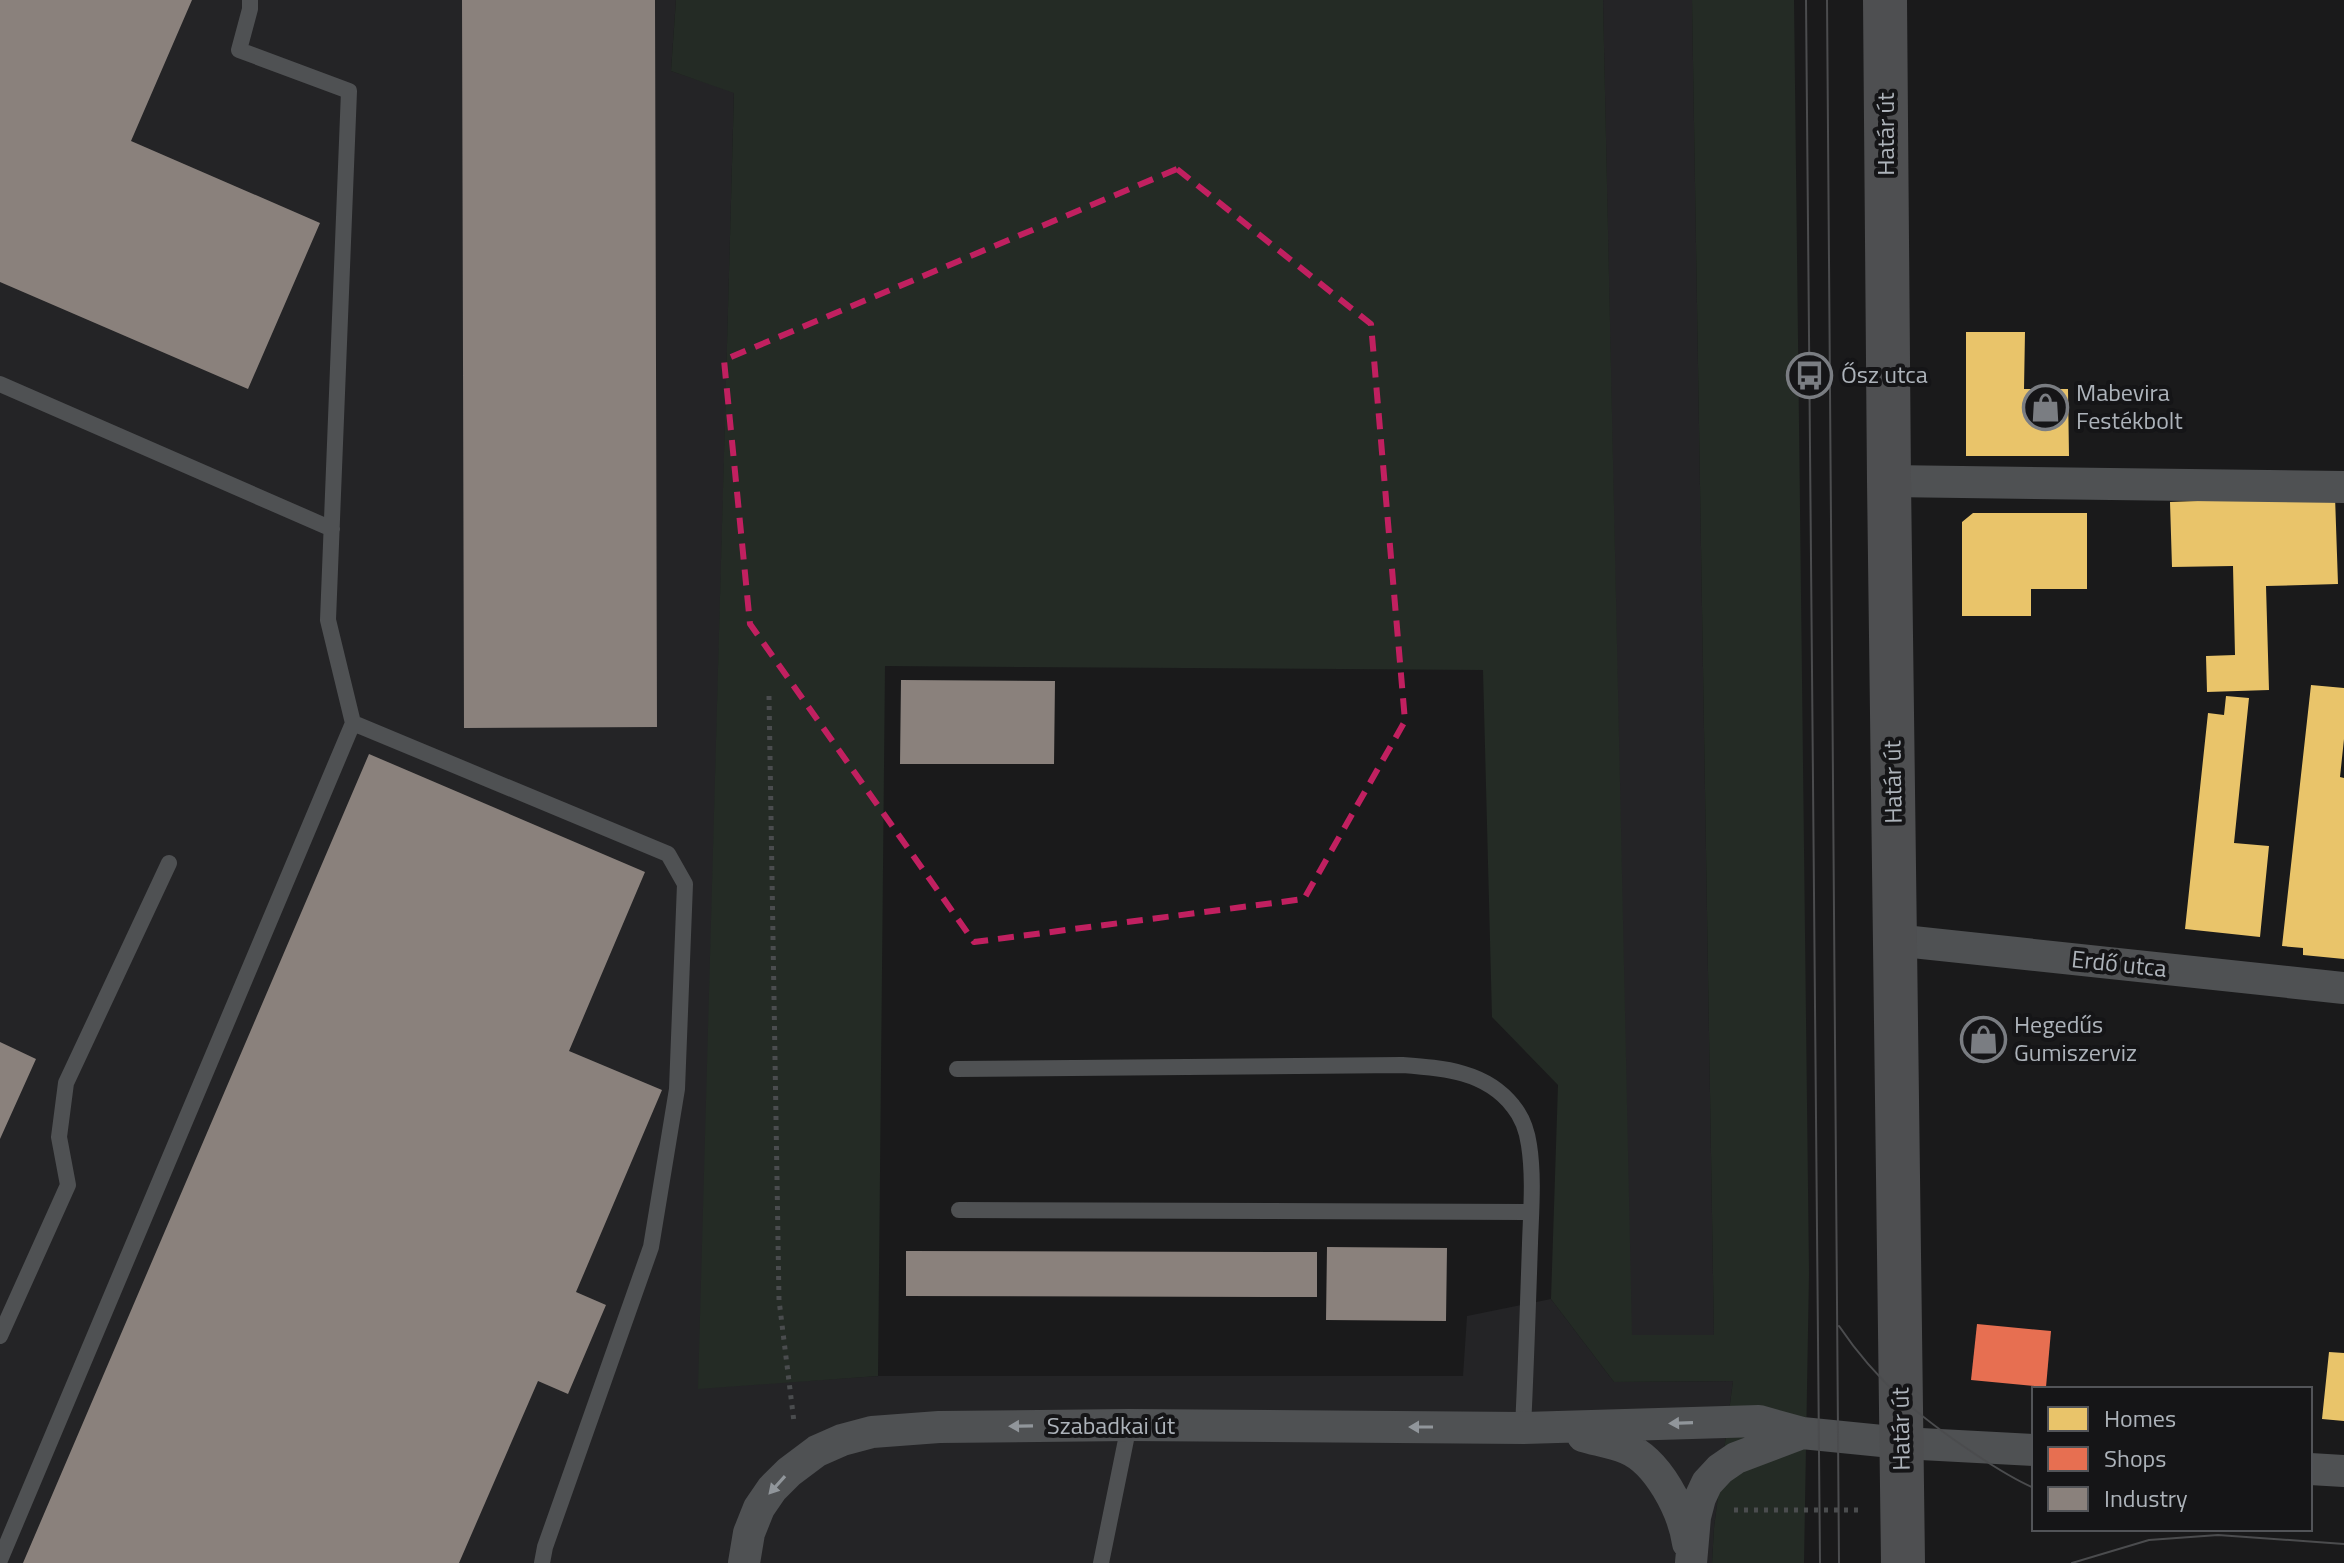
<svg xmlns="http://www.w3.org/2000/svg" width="2344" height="1563" font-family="'Titillium Web',sans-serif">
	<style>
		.built { fill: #242426 }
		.green { fill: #242b25 }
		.homes { fill: #e9c46a }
		.shops { fill: #e76f51 }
		.industry { fill: #8a817c }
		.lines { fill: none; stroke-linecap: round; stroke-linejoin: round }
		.path { stroke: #4a4c4e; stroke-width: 5; stroke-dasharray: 4 6; stroke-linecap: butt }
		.lane { stroke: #4f5153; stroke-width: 16 }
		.street { stroke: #4f5153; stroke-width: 32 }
		.secondary { stroke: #4e4f51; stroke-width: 44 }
		.tram { stroke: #4b4c4e; stroke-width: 2 }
		.oneway { fill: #91969b }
		.marked { fill: none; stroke: #c12060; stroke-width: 6; stroke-dasharray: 16 10; stroke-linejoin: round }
		.labels { text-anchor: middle; stroke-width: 8; stroke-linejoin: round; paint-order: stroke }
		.street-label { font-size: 24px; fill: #adb3ba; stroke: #151517 }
		.poi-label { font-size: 24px; fill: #adb3ba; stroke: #151517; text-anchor: start }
	</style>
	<rect width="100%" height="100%" fill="#1a1a1b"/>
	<path class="built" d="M0 0H676L671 71 734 92 699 1388 878 1376H1463L1467 1316 1551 1299 1614 1382 1733 1381 1714 1528 1712 1563H0Z
		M1603 0H1692L1714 1335H1631Z"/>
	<path class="green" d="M676 0H1603L1632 1335H1714L1692 0H1794L1809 1273 1804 1563H1712L1714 1528 1733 1381 1614 1382 1551 1299 1558 1085 1492 1017 1483 670 885 666 878 1376 698 1389 734 93 671 71Z"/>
	<path class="homes" d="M1966 332H2025L2024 389H2068L2069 456H1966Z
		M2335 496 2338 584 2266 586 2269 690 2207 692 2206 656 2235 655 2233 566 2172 567 2170 502Z
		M1973 513H2087V589H2031V616H1962V522Z
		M2311 685 2344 688V739L2340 777 2344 778V959L2303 955V948L2282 946Z
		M2226 696 2249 698 2234 843 2269 846 2260 937 2185 929 2208 713 2224 715Z
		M2329 1352 2344 1353V1421L2322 1419Z"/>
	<path class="shops" d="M1977 1324 2051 1331 2046 1387 1971 1380Z"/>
	<path class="industry" d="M0 0H192L131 141 320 223 248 389 0 282Z
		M462 0H655L657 727 464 728Z
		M901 680 1055 681 1054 764H900Z
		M369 754 645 872 569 1051 662 1090 576 1292 606 1305 568 1394 538 1381 459 1563H23Z
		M0 1042 36 1059 0 1139Z
		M1327 1247 1447 1248 1446 1321 1326 1320Z
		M906 1251 1317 1252V1297L906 1296Z"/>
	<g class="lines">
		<path class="path" d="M769 696 779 1300 794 1422
			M1734 1510H1860"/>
		<path class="lane" d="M250 0V9L239 50 349 91 328 620 353 723
			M0 384 332 529
			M957 1069 1402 1065C1443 1068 1486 1071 1513 1106 1522 1117 1527 1131 1529 1145 1534 1177 1531 1212 1530 1243 1528 1305 1526 1366 1523 1428
			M959 1210 1531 1212
			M0 1336 68 1185 59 1137 66 1083 169 863
			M0 1560 353 723 668 854 685 884 677 1089 651 1247 545 1547 542 1563
			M1101 1563 1129 1425"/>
		<path class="street" d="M1889 481 2344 487
			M1894 940 2344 988
			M1583 1436C1597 1440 1613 1443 1626 1448 1658 1461 1683 1510 1688 1543
			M2310 1469 2344 1471
			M744 1563 749 1533 759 1508 772 1489 789 1472 817 1451 842 1440 872 1432 939 1427 1129 1425 1523 1428 1759 1421 1802 1433
			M1691 1563 1695 1517 1700 1498 1707 1483 1720 1469 1736 1458 1802 1433 1902 1443 2034 1450"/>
		<path class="secondary" d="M1885 0 1889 481 1903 1563"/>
		<path class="tram" d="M1806 0 1820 1563
			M1827 0 1839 1563
			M1839 1326C1877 1382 1919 1417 1975 1454 1993 1466 2013 1479 2034 1488
			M2072 1563 2149 1540 2218 1535 2344 1544"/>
	</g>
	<defs><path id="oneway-solid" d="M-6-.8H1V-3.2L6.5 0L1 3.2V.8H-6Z" transform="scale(2)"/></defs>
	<g class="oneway">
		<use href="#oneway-solid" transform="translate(1681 1423) rotate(178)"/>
		<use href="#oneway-solid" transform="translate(1021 1426) rotate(179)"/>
		<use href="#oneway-solid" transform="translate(1421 1427) rotate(-180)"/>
		<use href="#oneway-solid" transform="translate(777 1485) rotate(132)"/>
	</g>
	<path class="marked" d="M1177 169 1371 324 1405 721 1304 899 974 942 750 624 724 360Z"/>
	<defs>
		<symbol id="bus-ring" viewBox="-11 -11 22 22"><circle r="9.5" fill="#151517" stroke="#7a7d82" stroke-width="1.5"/><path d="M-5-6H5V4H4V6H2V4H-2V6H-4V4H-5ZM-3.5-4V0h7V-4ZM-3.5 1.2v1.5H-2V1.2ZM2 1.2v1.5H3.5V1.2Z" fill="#7a7d82"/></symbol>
		<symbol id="shop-ring" viewBox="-11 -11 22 22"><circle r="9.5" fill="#151517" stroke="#7a7d82" stroke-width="1.5"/><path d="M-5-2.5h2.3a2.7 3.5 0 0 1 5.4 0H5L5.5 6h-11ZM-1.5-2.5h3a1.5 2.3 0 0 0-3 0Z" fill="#7a7d82"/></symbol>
	</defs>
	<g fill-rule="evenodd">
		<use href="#bus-ring" x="1784" y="350" width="51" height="51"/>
		<use href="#shop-ring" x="2020" y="382" width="51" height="51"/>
		<use href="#shop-ring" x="1958" y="1014" width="51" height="51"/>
	</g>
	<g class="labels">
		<g class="street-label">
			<text transform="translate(1886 134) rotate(-90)" y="8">Határ út</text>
			<text transform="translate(1893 782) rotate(-91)" y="8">Határ út</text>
			<text transform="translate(2119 964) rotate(6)" y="8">Erdő utca</text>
			<text x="1111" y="1434">Szabadkai út</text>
			<text transform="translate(1901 1429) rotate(-91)" y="8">Határ út</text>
		</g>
		<g class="poi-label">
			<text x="1841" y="383">Ősz utca</text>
			<text x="2076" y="401">Mabevira<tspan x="2076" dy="28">Festékbolt</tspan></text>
			<text x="2014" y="1033">Hegedűs<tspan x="2014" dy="28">Gumiszerviz</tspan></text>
		</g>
	</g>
	<rect x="2032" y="1387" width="280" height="144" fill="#151517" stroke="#525458" stroke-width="2"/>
	<rect x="2048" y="1407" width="40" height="24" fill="#e9c46a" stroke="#525458" stroke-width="2"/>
	<text x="2104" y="1427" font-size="24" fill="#adb3ba">Homes</text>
	<rect x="2048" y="1447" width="40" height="24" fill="#e76f51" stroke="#525458" stroke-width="2"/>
	<text x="2104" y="1467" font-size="24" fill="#adb3ba">Shops</text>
	<rect x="2048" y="1487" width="40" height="24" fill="#8a817c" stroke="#525458" stroke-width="2"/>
	<text x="2104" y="1507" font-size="24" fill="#adb3ba">Industry</text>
</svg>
